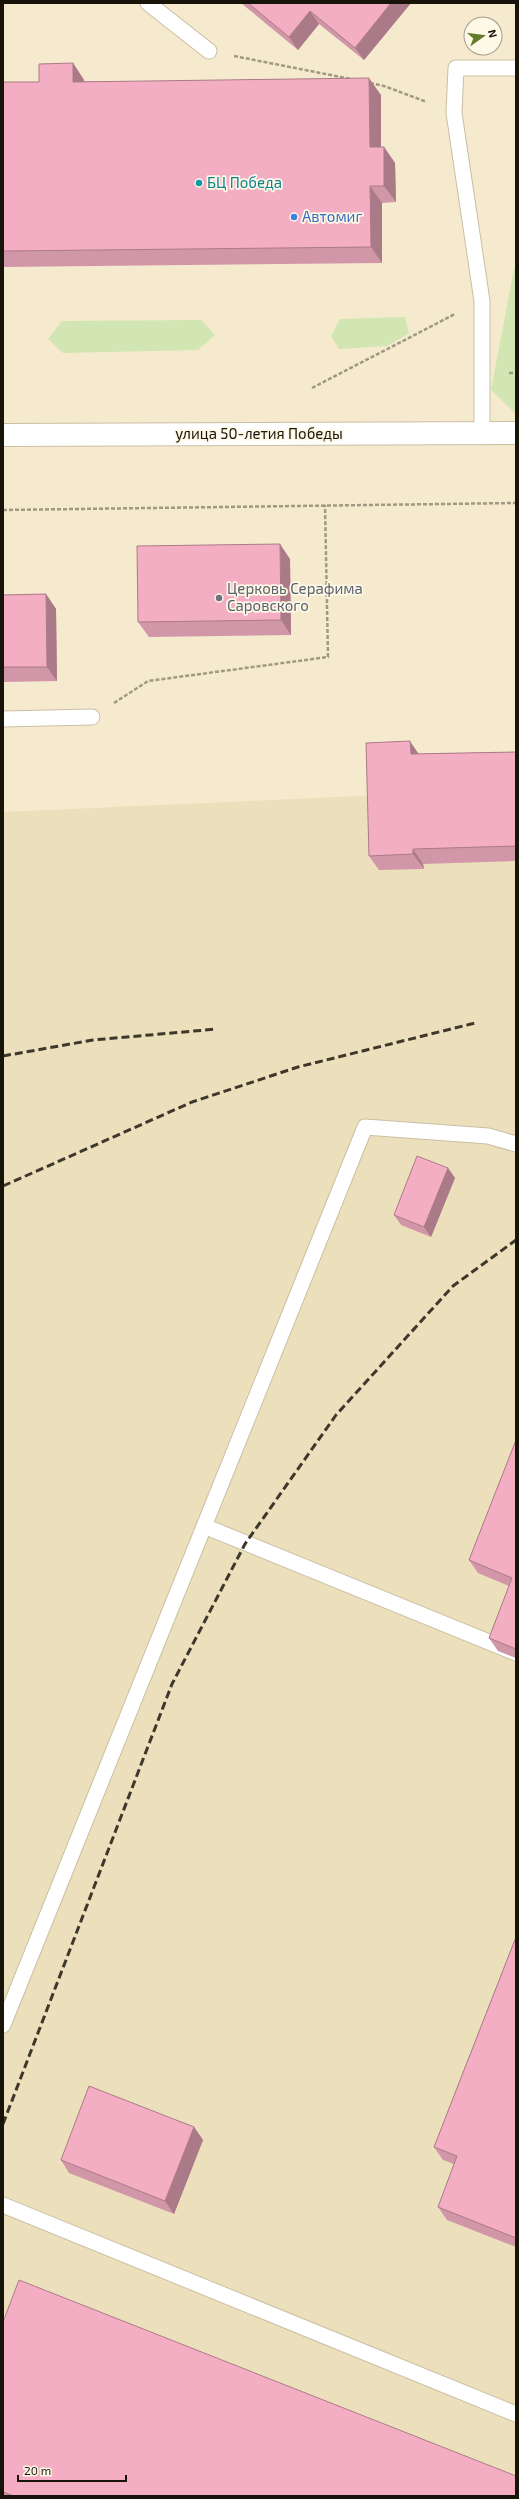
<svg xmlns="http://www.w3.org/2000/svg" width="519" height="2499" font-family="'Exo 2',sans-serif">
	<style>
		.built { fill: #ecdfbb }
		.green { fill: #d2e6b3 }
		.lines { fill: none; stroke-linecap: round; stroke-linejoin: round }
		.service-casing { stroke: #cabfa4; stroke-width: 17 }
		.tertiary-casing { stroke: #cabfa4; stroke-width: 24 }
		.path { stroke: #a09882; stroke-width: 2.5; stroke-dasharray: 4 2; stroke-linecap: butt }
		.service { stroke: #fff; stroke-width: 15 }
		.tertiary { stroke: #fff; stroke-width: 22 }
		.rail { stroke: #3d382b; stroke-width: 3; stroke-dasharray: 8 4; stroke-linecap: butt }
		.wall { fill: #d296a9 }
		.shaded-wall { fill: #ab7a89 }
		.building { fill: #f4aec4; stroke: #ab7a89 }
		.culture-dot { fill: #0f9aa8; stroke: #fef8e6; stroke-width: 1.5 }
		.shop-dot { fill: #3f7fe0; stroke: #fef8e6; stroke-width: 1.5 }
		.worship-dot { fill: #6b7280; stroke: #fef8e6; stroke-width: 1.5 }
		.labels { text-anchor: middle; stroke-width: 3.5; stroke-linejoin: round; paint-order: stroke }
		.culture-label { font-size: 15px; fill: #0d838f; stroke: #fef8e6; text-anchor: start }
		.shop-label { font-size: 15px; fill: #366cbe; stroke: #fef8e6; text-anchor: start }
		.street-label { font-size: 15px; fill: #18140a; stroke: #fef8e6 }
		.worship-label { font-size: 15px; fill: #5b616d; stroke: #fef8e6; text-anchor: start }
	</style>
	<rect width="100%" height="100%" fill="#f5eacd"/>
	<path class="built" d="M516 789V2496H3V812Z"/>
	<path class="green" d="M516 268V414L491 390 514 269Z
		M405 317 409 333 387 346 339 349 331 336 340 319Z
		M201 320 215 335 198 350 63 353 48 339 62 321Z"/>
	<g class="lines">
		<defs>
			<path id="service" d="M148 3 209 51
				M482 433V301L454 113 456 68H516
				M3 719 92 717
				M204 1526 516 1653
				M3 2025 365 1127 488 1136 516 1144
				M3 2205 516 2414"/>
			<path id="tertiary" d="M3 435 516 433"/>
		</defs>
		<use href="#service" class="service-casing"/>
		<use href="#tertiary" class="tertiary-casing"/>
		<path class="path" d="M234 56 351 79
			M370 83 384 86 427 102
			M509 373H516
			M312 388 455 314
			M3 510 516 503
			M114 703 148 681 328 657 325 505"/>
		<use href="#service" class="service"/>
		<use href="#tertiary" class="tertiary"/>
		<path class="rail" d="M3 1056 93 1040 217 1029
			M3 1186 192 1102 298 1067 475 1023
			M3 2124 172 1684 245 1544 336 1415 453 1286 516 1240"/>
	</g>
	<path class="wall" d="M241 3H411L364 60 319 24 298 50Z
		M73 63 84 80V81L381 95V147H384L395 163 396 202 382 203V263L3 267V82H39Z
		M290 559 291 635 149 637 138 622Z
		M46 594 56 609 57 681 3 682V595Z
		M516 752V861L423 864 424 869 379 870 369 856 419 754Z
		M448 1168 455 1178 431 1237 401 1225 394 1215Z
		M516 1440V1658L498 1651 489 1638 509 1586 478 1573 469 1560Z
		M516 1937V2247L447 2220 438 2207 454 2164 443 2160 434 2147Z
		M194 2127 203 2140 174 2214 69 2173 61 2160Z
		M3 2322 516 2496H3Z"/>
	<path class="shaded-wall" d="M391 3H411L364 60 355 48Z
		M310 11 319 24 298 50 289 37Z
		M73 63 84 80 85 98 73 82Z
		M369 78 381 95V163L370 147Z
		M384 147 395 163 396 202 384 186Z
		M370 186 382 203V263L371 247Z
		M280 544 290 559 291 635 281 620Z
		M46 594 56 609 57 681 47 667Z
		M410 741 420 756 411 754Z
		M413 849 423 864 424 869 413 854Z
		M448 1168 455 1178 431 1237 424 1227Z
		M194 2127 203 2140 174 2214 165 2201Z"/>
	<path class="building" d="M248 3H391L355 48 310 11 289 37Z
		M73 63V82L369 78 370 147H384V186H370L371 247 3 251V82H39V64Z
		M280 544 281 620 138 622 137 546Z
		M46 594 47 667H3V595Z
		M410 741 411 754 516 752V846L413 849V854L369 856 366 743Z
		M417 1156 448 1168 424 1227 394 1215Z
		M516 1440V1649L489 1638 512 1578 469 1560Z
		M516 1937V2238L438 2207 457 2156 434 2147Z
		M89 2086 194 2127 165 2201 61 2160Z
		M19 2280 516 2476V2496H14L3 2492V2322Z"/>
	<circle class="culture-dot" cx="199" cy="183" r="4"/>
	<circle class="shop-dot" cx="294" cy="217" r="4"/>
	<circle class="worship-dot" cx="219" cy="598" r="4"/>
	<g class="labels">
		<g class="culture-label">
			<text x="207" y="188">БЦ Победа</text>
		</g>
		<g class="shop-label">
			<text x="302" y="222">Автомиг</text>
		</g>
		<g class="street-label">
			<text x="259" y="439">улица 50-летия Победы</text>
		</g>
		<g class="worship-label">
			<text x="227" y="594">Церковь Серафима<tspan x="227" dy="17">Саровского</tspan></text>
		</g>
	</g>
	<rect width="519" height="2499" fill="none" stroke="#18140a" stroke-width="8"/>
	<g transform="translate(483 36) rotate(76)"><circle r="19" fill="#fef8e6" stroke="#a29d8e"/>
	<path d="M0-3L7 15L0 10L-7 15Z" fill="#647b2c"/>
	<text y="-6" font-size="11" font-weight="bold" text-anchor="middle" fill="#18140a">N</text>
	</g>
	<path d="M18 2475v6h108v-6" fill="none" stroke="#18140a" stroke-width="2"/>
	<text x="24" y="2475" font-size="12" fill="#18140a" stroke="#fef8e6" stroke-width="3" paint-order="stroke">20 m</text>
</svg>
